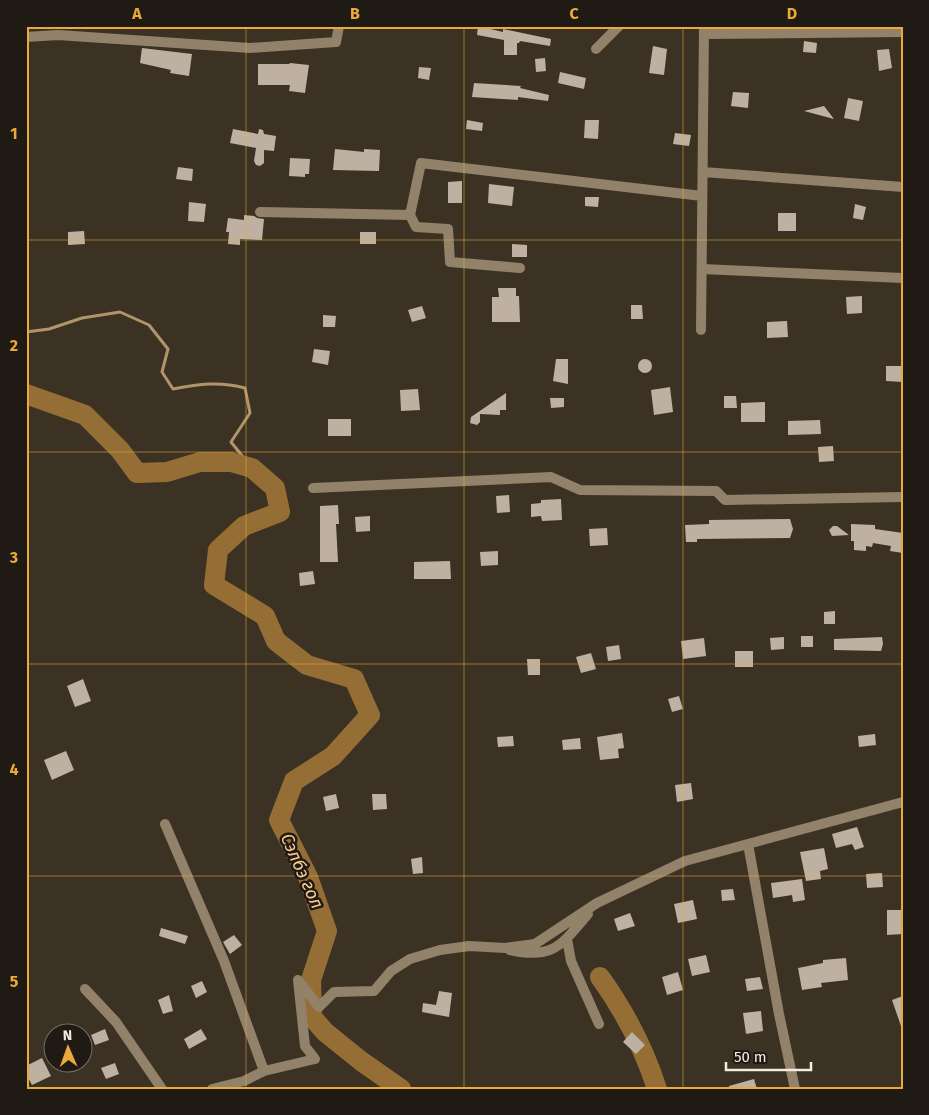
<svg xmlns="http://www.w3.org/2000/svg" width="929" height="1115" font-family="'Fira Sans',sans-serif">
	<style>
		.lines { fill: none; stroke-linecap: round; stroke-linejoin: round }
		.stream { stroke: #b19469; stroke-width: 3 }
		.river { stroke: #956e35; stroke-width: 20 }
		.building { fill: #beb1a1 }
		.minor { stroke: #93826a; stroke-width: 10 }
		.grid { fill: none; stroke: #eda83b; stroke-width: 1; stroke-opacity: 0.55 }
		.labels { text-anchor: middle; stroke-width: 5; stroke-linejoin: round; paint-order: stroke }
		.water-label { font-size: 18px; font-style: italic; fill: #f9cc8d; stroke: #1f1a14 }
		.neatline { fill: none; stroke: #eda83b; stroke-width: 2 }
		.grid-label { font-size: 16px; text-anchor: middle; font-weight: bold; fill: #eda83b }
	</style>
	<rect width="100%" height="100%" fill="#3c3224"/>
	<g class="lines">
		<path class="stream" d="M26 307V332L49 329 82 318 120 312 149 325 168 349 162 372 173 389C199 384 219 381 245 388L250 413 231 442 252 468"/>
		<path class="river" d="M26 394 85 415 120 450 137 473 167 472 200 462H231L252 468 275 488 280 512 244 526 218 550 214 585 265 616 276 641 307 665 354 679 370 715 333 756 294 781 279 820 308 877 327 931 311 980 312 1017 325 1032 361 1061 401 1089
			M600 977C625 1012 644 1048 657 1089"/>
	</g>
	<path class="building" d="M478 26 503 32V29L551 39 550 46 520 41 519 43H517V55H504V40L477 35Z
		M804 41 817 43 816 53 803 52Z
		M653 46 667 49 664 75 649 73Z
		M142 48 192 54 189 76 170 73 171 70 140 63Z
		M889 49 892 68 879 71 877 50Z
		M545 58 546 71 536 72 535 59Z
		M290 63 309 65 305 93 289 91 290 85H258V64H289Z
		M419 67 431 68 429 80 418 78Z
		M560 72 586 78 584 89 558 83Z
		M474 83 521 86 520 88 549 95 548 101 518 97V100L472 97Z
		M733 92 749 93 748 108 731 106Z
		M848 98 863 101 859 121 844 118Z
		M824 106 834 119 804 111Z
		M467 120 483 123 482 131 466 129Z
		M585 120H599L598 139 584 138Z
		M233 129 258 134 259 129 263 130 264 134 276 136 274 151 264 150V163L260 166 256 165 254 161 256 148 230 143Z
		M675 133 691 135 689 146 673 144Z
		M335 149 364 152V149L380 150 379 171 333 170Z
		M290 158 310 159 309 174H305V177L289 176Z
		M178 167 193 169 192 181 176 179Z
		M462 181V203H448V182Z
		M489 184 514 187 512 206 488 203Z
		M585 197H599L598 207 585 206Z
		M189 202 206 204 204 222 188 221Z
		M855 204 866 207 863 220 853 218Z
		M778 213H796V231H778Z
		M244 215 254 216 257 218 264 219 262 240 240 239V245L228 244 229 232H226L228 218 244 220Z
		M84 231 85 244 68 245V232Z
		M360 232H376V244H360Z
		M512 244 527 245V257H512Z
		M498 288H516V296H519L520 322H492V297H499Z
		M862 296V313L847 314 846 297Z
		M631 305H642L643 319H631Z
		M422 306 426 318 412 322 408 310Z
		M323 315 336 316 335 327H323Z
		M787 321 788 337 767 338V322Z
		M314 349 330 351 328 365 312 362Z
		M556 359H568V384L553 381Z
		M638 366a7 7 0 1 1 14 0a7 7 0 1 1-14 0Z
		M886 366H903V382L886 381Z
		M670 387 673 412 654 415 651 390Z
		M418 389 420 410 401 411 400 390Z
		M506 393V410H500V415L480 414V422L477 425 470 423 471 417Z
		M724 396H736L737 408H724Z
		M550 398H564V407L551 408Z
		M765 402V422H741V403Z
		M328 419H351V436H328Z
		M820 420 821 434 788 435V421Z
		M833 446 834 461 819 462 818 447Z
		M509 495 510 512 497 513 496 496Z
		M561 499 562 520 542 521 541 516 531 517V504L541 503V500Z
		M338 505 339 524H336L338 562H320V506Z
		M370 516V531L356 532 355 517Z
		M790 519 793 529 790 538 697 539V542H686L685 525 709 524V520Z
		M851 524 875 525V529L903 533V553L890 551 891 546 873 543 872 547 866 546V551L854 550V541H851Z
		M833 526H837L849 535 832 536 829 530Z
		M607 528 608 545 590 546 589 529Z
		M498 551V565L481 566 480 552Z
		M450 561 451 579H414V562Z
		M313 571 315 584 300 586 299 573Z
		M835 611V624H824V612Z
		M801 636H813V647H801Z
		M784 637V649L771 650 770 638Z
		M882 637 883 644 881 651 834 650V639Z
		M704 638 706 656 683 659 681 641Z
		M619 645 621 659 608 661 606 647Z
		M735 651H753V667H735Z
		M591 653 596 669 581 673 576 657Z
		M527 659H540V675H528Z
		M83 679 91 701 75 707 67 686Z
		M679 696 683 709 672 712 668 699Z
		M622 733 624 748 618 749 619 758 600 760 597 737Z
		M875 734 876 745 859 747 858 736Z
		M513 736 514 746 498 747 497 737Z
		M580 738 581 749 563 750 562 740Z
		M66 751 74 770 52 780 44 760Z
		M691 783 693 799 677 802 675 785Z
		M336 794 339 808 326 811 323 797Z
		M372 794H386L387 809 373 810Z
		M857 827 864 847 855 850 852 844 836 848 832 834Z
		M824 848 828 869 820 871 821 879 806 881 800 852Z
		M422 857 423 873 413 874 411 859Z
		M882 873 883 887 867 888 866 874Z
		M802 879 805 900 793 902 792 895 773 898 771 883Z
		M733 889 735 900 722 901 721 890Z
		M693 900 697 919 678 923 674 904Z
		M887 910H902L903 934 887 935Z
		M630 913 635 926 618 931 614 919Z
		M161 928 188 936 185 944 159 936Z
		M234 935 242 945 230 954 223 942Z
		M706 955 710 972 692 976 688 959Z
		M846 958 848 980 821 983 822 987 802 990 798 968 823 963V960Z
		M678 972 683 990 667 995 662 977Z
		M760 977 763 989 747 991 745 979Z
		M202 981 207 992 196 998 191 986Z
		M439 991 452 993 449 1017 422 1012 423 1003 436 1005Z
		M169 995 173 1011 163 1014 158 1000Z
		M903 996V1025L901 1026 892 1000Z
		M761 1011 763 1031 746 1034 743 1013Z
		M105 1029 109 1040 95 1045 91 1035Z
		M201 1029 207 1039 189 1049 184 1039Z
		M632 1032 645 1045 636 1054 623 1042Z
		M42 1058 51 1076 32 1085 26 1074V1066Z
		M115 1063 119 1074 106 1079 101 1068Z
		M754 1079 757 1089H729V1086Z"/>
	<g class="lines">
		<path class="minor" d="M704 34 903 32
			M26 37 58 35 250 48 336 42 339 26
			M596 49 619 26
			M703 172 903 187
			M260 212 410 215 421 163 702 196
			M410 215 416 227 448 229 450 262 520 268
			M702 269 903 278
			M701 330 704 26
			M313 488 551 477 580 490 716 491 725 500 903 497
			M165 824 224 961 264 1071 315 1059 305 1046 298 980 319 1007 334 992 374 991 391 971 410 959 440 950 469 946 505 948 535 944 597 903 685 861 903 802
			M748 844 779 1014 795 1089
			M567 939 571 961 599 1024
			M510 950C554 960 562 944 588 914
			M85 989 116 1022 162 1089
			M212 1089 244 1081 264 1071"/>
	</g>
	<path class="grid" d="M246 26V1089M464 26V1089M683 26V1089M26 240H903M26 452H903M26 664H903M26 876H903"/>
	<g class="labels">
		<g class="water-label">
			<text transform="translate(302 871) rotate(66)" y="6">Сэлбэ гол</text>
		</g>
	</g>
	<rect width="929" height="1115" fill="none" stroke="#1f1a14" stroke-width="55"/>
	<g transform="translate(68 1048) rotate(358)"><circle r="24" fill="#1f1a14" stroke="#746e67"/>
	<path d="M0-4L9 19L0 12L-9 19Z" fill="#eda83b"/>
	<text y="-8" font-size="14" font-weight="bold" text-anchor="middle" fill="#f3ece3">N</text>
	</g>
	<path d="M726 1062v8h85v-8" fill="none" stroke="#f3ece3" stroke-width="2.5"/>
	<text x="734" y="1062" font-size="15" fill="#f3ece3" stroke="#1f1a14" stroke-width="4" paint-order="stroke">50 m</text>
	<rect x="28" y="28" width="874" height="1060" class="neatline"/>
	<g class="grid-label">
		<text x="137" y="19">A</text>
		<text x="355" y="19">B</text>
		<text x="574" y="19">C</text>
		<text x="792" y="19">D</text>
		<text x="14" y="139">1</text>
		<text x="14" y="351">2</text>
		<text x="14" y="563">3</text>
		<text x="14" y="775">4</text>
		<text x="14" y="987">5</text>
	</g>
</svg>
